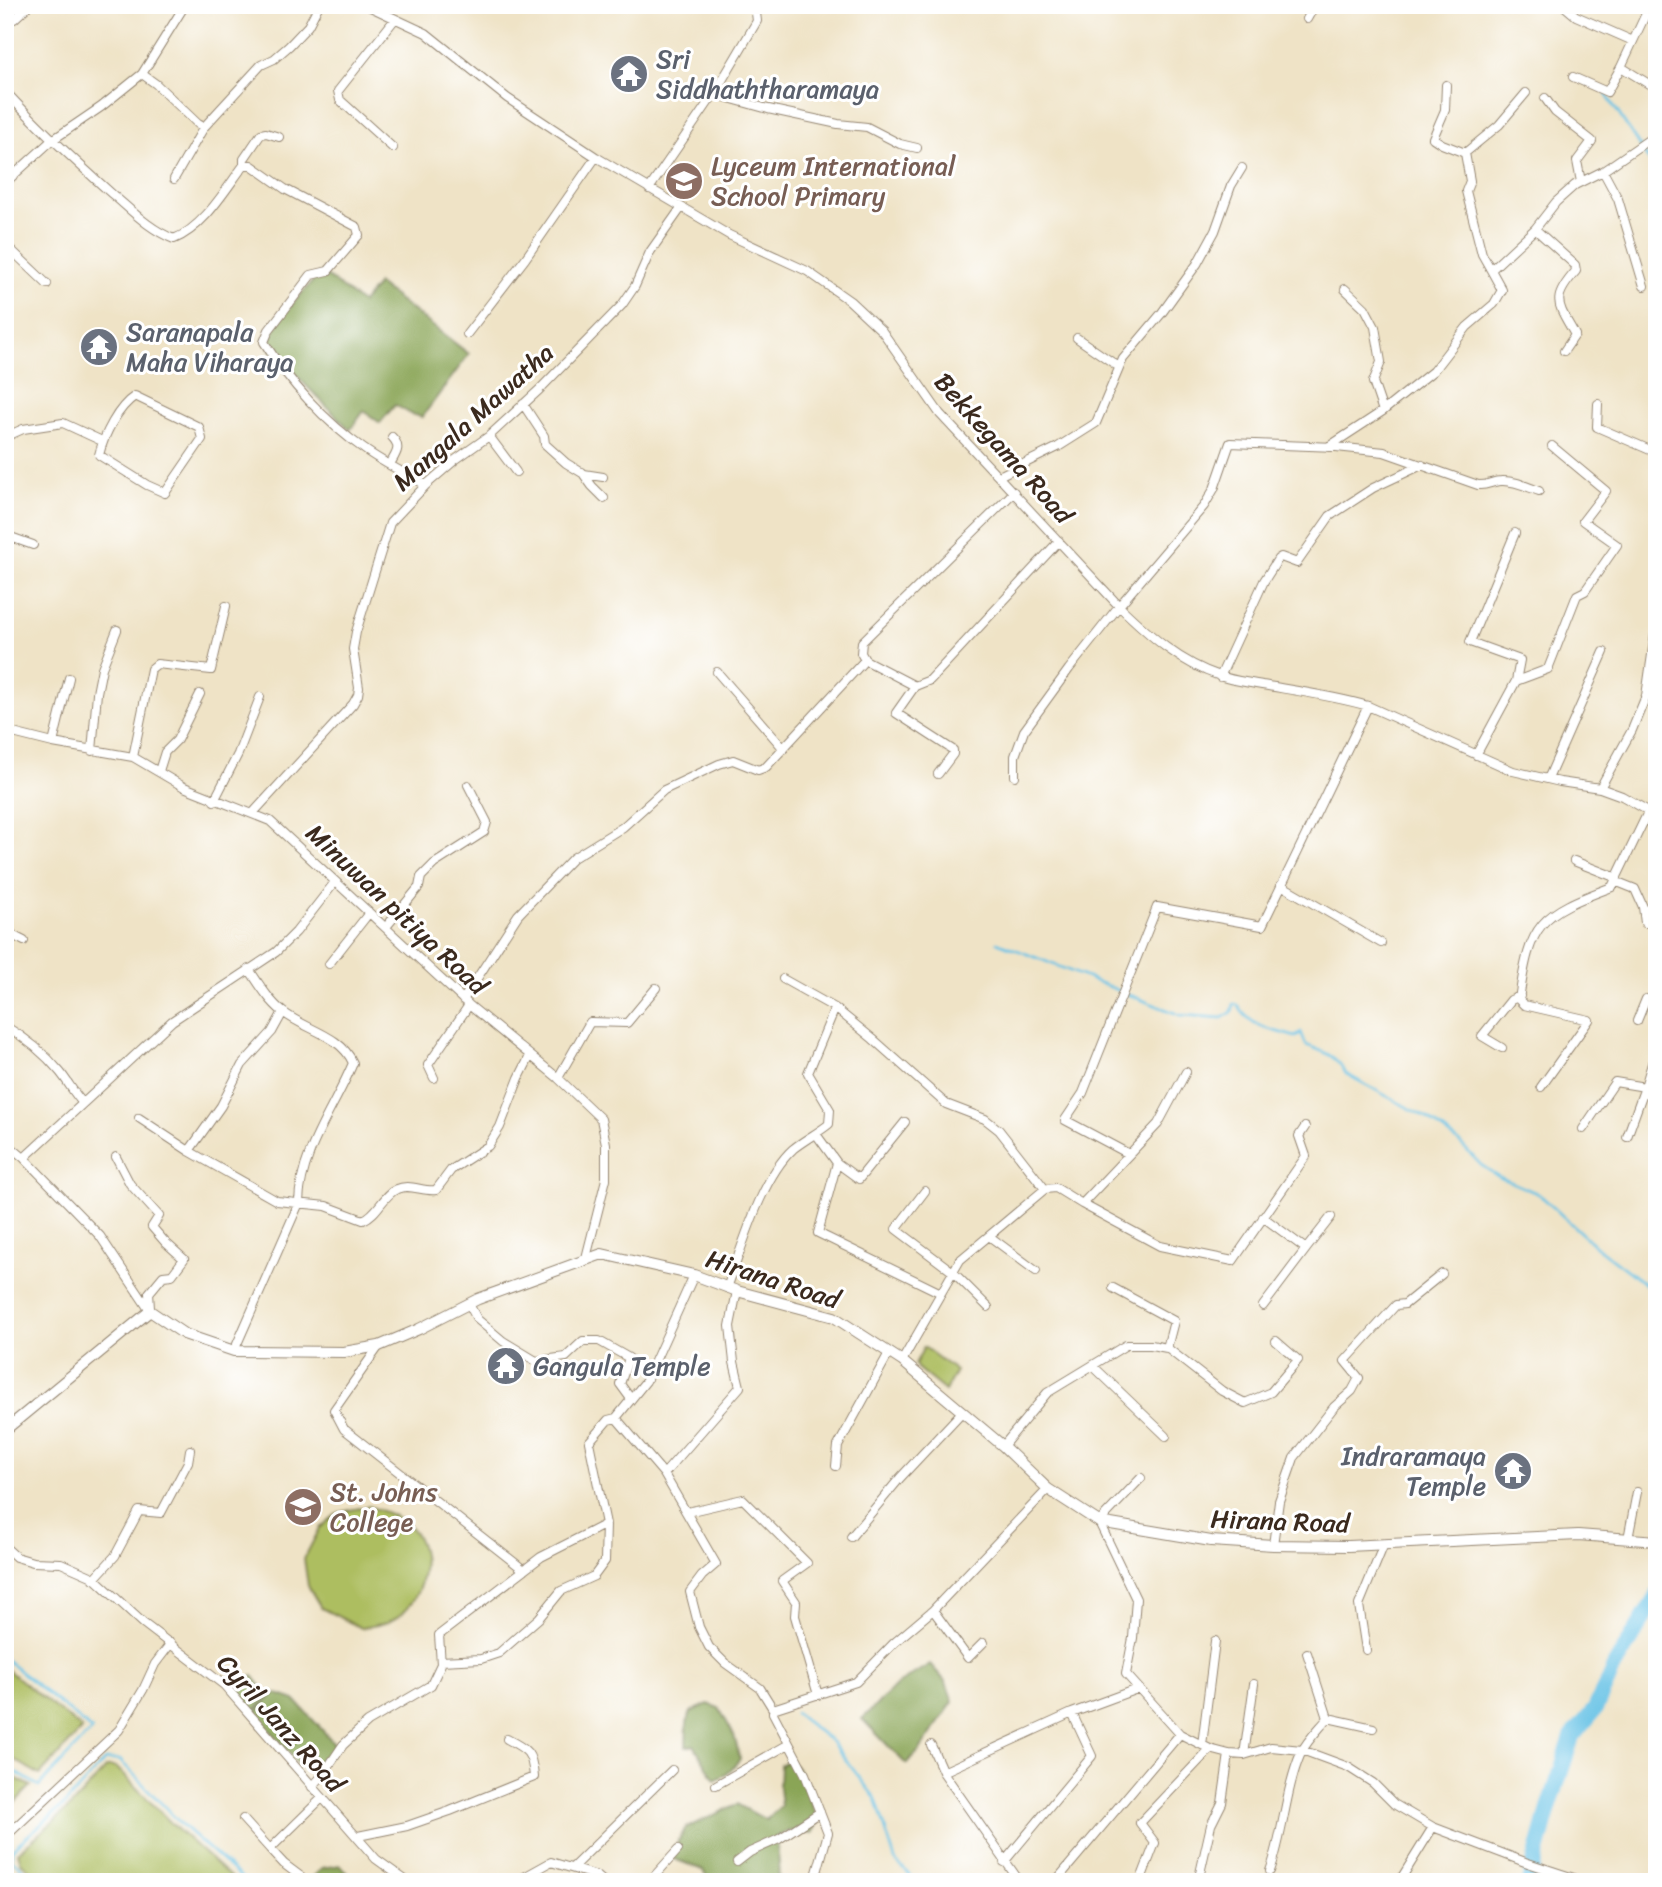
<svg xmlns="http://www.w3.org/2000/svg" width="1662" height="1887" font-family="Sriracha,sans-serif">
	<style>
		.green { fill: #adbe61; stroke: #747440; stroke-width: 2 }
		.forest { fill: #8aa557; stroke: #62683a; stroke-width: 2 }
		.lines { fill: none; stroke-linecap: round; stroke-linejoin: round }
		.stream { stroke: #69c3e6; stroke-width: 2.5 }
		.river { stroke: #69c3e6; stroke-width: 16 }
		.minor-casing { stroke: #958672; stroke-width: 10 }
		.tertiary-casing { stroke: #958672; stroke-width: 12 }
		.minor { stroke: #fff; stroke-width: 8 }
		.tertiary { stroke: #fff; stroke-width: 10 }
		.labels { text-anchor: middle; stroke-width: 6; stroke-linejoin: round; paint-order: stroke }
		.worship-label { font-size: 26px; fill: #5b616d; stroke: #fff; text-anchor: start }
		.education-label { font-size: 26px; fill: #785e54; stroke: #fff; text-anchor: start }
		.street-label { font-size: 26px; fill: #3b2a1e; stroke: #fff }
	</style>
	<rect width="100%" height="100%" fill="#fff"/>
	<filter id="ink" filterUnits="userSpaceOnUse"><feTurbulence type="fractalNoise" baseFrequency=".0143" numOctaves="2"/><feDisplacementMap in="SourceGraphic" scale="14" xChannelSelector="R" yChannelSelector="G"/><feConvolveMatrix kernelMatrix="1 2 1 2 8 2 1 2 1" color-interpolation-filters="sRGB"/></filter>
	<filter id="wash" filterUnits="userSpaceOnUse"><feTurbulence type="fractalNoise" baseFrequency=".00686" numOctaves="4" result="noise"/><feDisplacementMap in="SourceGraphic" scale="28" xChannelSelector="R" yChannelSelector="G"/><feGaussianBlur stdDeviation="1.57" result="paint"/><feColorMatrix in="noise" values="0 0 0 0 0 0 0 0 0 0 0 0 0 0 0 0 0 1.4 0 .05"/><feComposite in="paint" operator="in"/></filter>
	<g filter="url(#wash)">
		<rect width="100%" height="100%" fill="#efe3c6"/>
		<path class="green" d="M924 1347 956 1371 945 1391 917 1368 915 1364Z
			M368 1506C384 1512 405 1517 415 1533 434 1562 420 1609 388 1622 380 1625 370 1626 361 1628L321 1608 308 1586 304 1559 320 1528 338 1513Z
			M5 1668 82 1729 40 1775 5 1754Z
			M107 1767H116L177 1829 236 1882H43L21 1862 18 1852 70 1807Z
			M5 1773 31 1786 5 1813Z"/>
		<path class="forest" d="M321 272 362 303 378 284 469 354 422 417 411 414 395 405 380 423 364 411 350 430 270 349C266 326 306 290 321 272Z
			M930 1664 946 1682 953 1702 919 1751 906 1764 862 1719 898 1684Z
			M253 1676 269 1696 254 1711 235 1686Z
			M275 1693 295 1700 334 1743 330 1754 312 1773 297 1764 281 1743 255 1713Z
			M708 1704 719 1708 734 1735 740 1759 727 1774 715 1780 694 1745 686 1747 687 1723 691 1712Z
			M788 1761 797 1768 818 1819 813 1833 789 1831 776 1837 779 1863 778 1882H712L703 1870 669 1857 686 1828 737 1804 766 1820 781 1806 779 1788 780 1765Z
			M340 1865 354 1882H308L322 1868Z"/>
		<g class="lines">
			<path class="stream" d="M1606 94 1657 173
				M997 942 1180 1015 1222 1018 1232 1012 1234 1004 1238 1005C1250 1028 1273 1030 1296 1037L1301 1032 1306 1045C1324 1052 1338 1056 1346 1074L1427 1118 1460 1143 1481 1165 1499 1177 1539 1194 1595 1246 1657 1293
				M5 1659 92 1730 39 1786 5 1766
				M795 1713 832 1742 876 1799 895 1860 916 1882
				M36 1882 11 1858 12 1849 65 1804 105 1760H120L182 1825 244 1880"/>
			<path class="river" d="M1529 1882 1550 1805 1572 1737 1595 1709 1614 1667 1657 1596"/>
		</g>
	</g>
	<g filter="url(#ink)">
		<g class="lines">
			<defs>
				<path id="minor" d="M366 5 426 33 507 98 596 157 729 235 807 271 850 301 882 331 940 414 1119 606C1149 635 1180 663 1220 676 1233 681 1248 682 1262 685 1297 691 1334 696 1368 706L1513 771 1560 782 1600 788 1622 796 1657 816
					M1563 5 1576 16 1633 41
					M1650 5 1621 67 1657 89
					M5 15 8 19H14L29 5
					M1307 19 1315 5
					M142 74 156 84 198 124 204 127 261 65 274 59 289 46 308 26 319 5
					M1573 77 1607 92 1621 67
					M1446 85 1445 110 1433 138 1442 144 1465 153 1470 181 1466 191 1482 254 1491 270
					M5 91C39 128 75 161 112 194 131 210 150 230 174 239 204 227 225 190 244 165H251L285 189 357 227 359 235 328 271 311 275 269 330 264 342C289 382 325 422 364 449 383 463 405 473 426 485
					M714 94 768 109 838 124 867 127 900 144 917 148
					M1545 98 1555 112 1592 141 1577 161 1581 182
					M393 148 340 100 338 91 395 19
					M1465 153 1499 125 1526 93
					M244 165V159L261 134 266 133 279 137
					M1603 171 1657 134
					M174 179 204 127
					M5 183 51 141 101 107 142 74 185 5
					M649 189 714 94 757 21 755 5
					M1535 229 1575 265 1576 271C1550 300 1558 304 1575 335L1564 351
					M5 244 47 284
					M1345 289 1365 308 1375 327 1381 362 1373 382 1383 411
					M467 334 525 259 596 157
					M1077 338 1119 367
					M135 396 199 427 202 439 165 493 147 485 99 455C104 435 118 407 135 396Z
					M523 404 544 436 545 444 566 463 584 474 603 477
					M1598 404 1597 427 1657 453
					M489 436 516 472
					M5 437 23 429 63 423 102 441
					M1328 447 1383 411 1433 371 1467 327 1494 304 1502 290 1491 270 1535 229 1556 202 1575 185 1603 171 1618 199 1644 286
					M390 464C396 454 402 447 392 437
					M582 472 592 486 604 498
					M999 476 1058 447 1096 423 1123 359 1161 314 1197 264 1215 231 1231 186 1242 168
					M1515 533 1470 642 1520 660 1516 681
					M5 535 33 545
					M717 672 784 749
					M1220 677 1264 581 1278 559 1281 557 1297 563 1330 516 1373 488 1422 465
					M915 686 865 660 861 653 862 642 1014 492
					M5 731 53 743 133 757 184 787 270 821 469 1005 558 1078 601 1119 606 1144V1179L586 1258
					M53 743 69 678
					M92 751 97 693 102 668 117 630
					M1476 755 1516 681 1548 669 1577 595 1585 591 1617 545 1583 521 1606 491 1552 446
					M133 757 151 669 157 664 211 670 226 606
					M159 771 165 752 177 740 200 694
					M938 774 953 754V750L896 713 915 686 930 680 1059 541
					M1015 776V756L1024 731 1069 669 1119 606 1204 506 1214 489 1230 443 1336 447 1384 452 1478 485C1487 486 1493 481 1501 481 1514 480 1527 487 1539 491
					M1548 779 1604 652
					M1600 788 1632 730 1646 696 1657 620
					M214 801 238 754 260 697
					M253 813 353 704 358 695 359 688 353 649 356 632 390 523 426 485 455 460 489 436 539 390 622 305 635 286 650 252 681 208
					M1574 861 1617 878
					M1615 881 1635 889 1643 907 1645 923
					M1281 885 1381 943
					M5 926 14 936 24 941
					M386 927 419 887 421 877 434 864 484 832 487 822 468 785
					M329 964 369 913
					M783 979 835 1008
					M463 1000 518 915 573 858 623 827 664 790 719 764 733 760 758 770 766 767 865 660
					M1637 1021 1646 999 1657 1006
					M5 1026C26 1038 45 1054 60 1072 69 1083 74 1094 83 1103
					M1502 1048 1482 1036 1511 1000 1520 996
					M434 1078 428 1065 469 1005
					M558 1078 590 1022 627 1023 656 988
					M1541 1087 1589 1020 1524 1005 1519 1000C1530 922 1539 914 1612 887L1649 810
					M139 1118 189 1151 277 1201 326 1206 363 1220C378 1214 383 1195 397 1189 409 1183 423 1192 436 1190L451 1170 488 1146 500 1127 519 1078 530 1056
					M1583 1129 1615 1082 1645 1087 1657 1047
					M816 1134 837 1163 859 1179 905 1122
					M1627 1137 1645 1087
					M5 1142 24 1158 100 1236 150 1311
					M189 1151 221 1106 242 1065 272 1032 283 1012
					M1129 1154 1065 1120 1083 1093 1157 907 1262 926 1368 706
					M116 1157 130 1184 159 1216 152 1227 165 1242 184 1259 172 1275 163 1276 149 1293 150 1308
					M24 1158 172 1021 276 952 296 932 335 882
					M837 1163 818 1233 941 1293
					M925 1191 896 1229 953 1272 988 1307
					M1082 1204 1160 1246 1233 1261 1306 1156 1299 1136 1305 1127
					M989 1236 1036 1271
					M1306 1249 1331 1217
					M727 1288C742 1248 761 1178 793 1149 804 1140 818 1133 829 1124L830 1110 808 1073 835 1008 873 1039 946 1104 985 1119 999 1130 1045 1189
					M1113 1288 1174 1321 1167 1348
					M737 1291 730 1326 734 1362 740 1387 664 1474 716 1564 702 1576 690 1592 699 1627 709 1647 725 1663 760 1688 773 1709 856 1682 894 1643 933 1610 1048 1489
					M469 1304 477 1319 503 1341 536 1361 566 1357 583 1341H599L629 1358 620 1384 631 1399
					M1263 1306 1306 1249 1263 1217
					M379 1346 334 1410 344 1429 524 1570
					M234 1351 299 1203C300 1152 334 1109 353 1063 341 1035 306 1030 283 1012 269 1001 259 984 249 969
					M902 1361 960 1260 1045 1189 1056 1188 1082 1204 1158 1124 1186 1072
					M1093 1366 1166 1436
					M616 1418 646 1381 694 1275
					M1003 1446 1047 1393 1126 1345H1151L1167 1348 1222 1391 1245 1403 1271 1392 1298 1360 1276 1341
					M836 1466 838 1446 889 1353
					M1141 1478 1099 1522 1136 1599 1133 1638 1126 1674 1180 1734 1210 1749 1229 1754 1244 1755 1271 1747 1302 1750 1348 1767 1373 1783 1394 1804 1433 1827 1525 1862 1586 1882
					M687 1512 743 1499 807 1563 782 1581 796 1602 795 1616 818 1695
					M851 1537 900 1478 962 1412
					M1628 1539 1637 1492
					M1273 1545 1279 1501 1294 1458 1334 1407 1352 1391 1359 1378 1345 1361 1396 1305 1405 1304 1442 1274
					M5 1547 16 1557 33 1562 61 1563 93 1577 143 1623 224 1685 376 1859 408 1882
					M94 1579 115 1556 139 1511 161 1513 188 1462 190 1450
					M933 1610 968 1658 983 1643
					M1366 1650 1359 1605 1384 1544
					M1307 1653 1328 1718 1373 1728
					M441 1661 481 1659 499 1653 539 1618 561 1591 594 1576 605 1561 606 1524 589 1442 608 1420 616 1418 664 1474
					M773 1709V1713L805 1774 828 1833 816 1876 818 1882
					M931 1745 943 1772
					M1202 1745 1215 1641
					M1244 1755 1254 1684
					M716 1785 789 1744
					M312 1787 322 1776 343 1745 368 1722 431 1685 441 1664 439 1635 541 1557 606 1524
					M243 1819 270 1849
					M358 1836 407 1826 450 1811 534 1777C532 1752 528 1750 507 1739
					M5 1837 119 1730 143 1690 155 1664 171 1643
					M737 1862 750 1852 779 1839 820 1812
					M1004 1862 1092 1756 1072 1713
					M572 1868 672 1770
					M1270 1871C1284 1832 1285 1790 1301 1753 1307 1740 1320 1728 1328 1718
					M300 1876 284 1864 270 1849 322 1798
					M515 1882 551 1862 597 1876 604 1882
					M649 1882 678 1850
					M1020 1882 943 1772 1072 1713 1137 1689
					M1055 1882 1180 1734
					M1140 1882 1155 1843 1140 1823 1210 1749
					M1198 1882 1211 1825 1222 1803 1229 1754
					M1399 1882 1433 1827"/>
				<path id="tertiary" d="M5 1430 150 1311 184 1334 234 1351 344 1352 379 1346 419 1329 478 1299 602 1254 694 1275 737 1291 834 1317 902 1361 1003 1446 1048 1489 1099 1522 1211 1541 1273 1545 1348 1546 1578 1535 1657 1541"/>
			</defs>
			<use href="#minor" class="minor-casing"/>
			<use href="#tertiary" class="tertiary-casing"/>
			<use href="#minor" class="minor"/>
			<use href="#tertiary" class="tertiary"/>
		</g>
	</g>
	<defs>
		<symbol id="temple-disc" viewBox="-11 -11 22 22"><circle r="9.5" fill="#6b7280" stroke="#fff"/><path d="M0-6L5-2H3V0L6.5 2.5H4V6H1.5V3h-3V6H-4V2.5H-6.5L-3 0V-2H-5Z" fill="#fff"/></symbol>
		<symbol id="school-disc" viewBox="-11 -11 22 22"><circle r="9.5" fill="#8d6e63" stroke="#fff"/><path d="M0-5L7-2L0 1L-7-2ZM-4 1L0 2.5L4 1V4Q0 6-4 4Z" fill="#fff"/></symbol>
	</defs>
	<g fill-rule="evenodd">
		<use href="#temple-disc" x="607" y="52" width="44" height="44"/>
		<use href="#school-disc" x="662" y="159" width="44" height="44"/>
		<use href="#temple-disc" x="77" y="325" width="44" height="44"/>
		<use href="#temple-disc" x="484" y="1344" width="44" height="44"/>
		<use href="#temple-disc" x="1491" y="1449" width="44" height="44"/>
		<use href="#school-disc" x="281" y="1485" width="44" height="44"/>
	</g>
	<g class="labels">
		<g class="worship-label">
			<text x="656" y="68">Sri<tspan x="656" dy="30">Siddhaththaramaya</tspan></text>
			<text x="126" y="341">Saranapala<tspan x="126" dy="30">Maha Viharaya</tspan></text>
			<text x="533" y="1375">Gangula Temple</text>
			<text x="1486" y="1465" text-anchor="end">Indraramaya<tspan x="1486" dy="30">Temple</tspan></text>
		</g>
		<g class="education-label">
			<text x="711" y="175">Lyceum International<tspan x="711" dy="30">School Primary</tspan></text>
			<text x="330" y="1501">St. Johns<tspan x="330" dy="30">College</tspan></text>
		</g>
		<g class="street-label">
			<text transform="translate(473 417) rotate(-42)" y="9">Mangala Mawatha</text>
			<text transform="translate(1004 448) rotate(48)" y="9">Bekkegama Road</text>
			<text transform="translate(397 909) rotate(43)" y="9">Minuwan pitiya Road</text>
			<text transform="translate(773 1279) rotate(18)" y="9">Hirana Road</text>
			<text transform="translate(1280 1521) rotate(2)" y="9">Hirana Road</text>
			<text transform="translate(281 1723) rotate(48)" y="9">Cyril Janz Road</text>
		</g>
	</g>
	<rect width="1662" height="1887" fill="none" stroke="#fff" stroke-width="28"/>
</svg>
